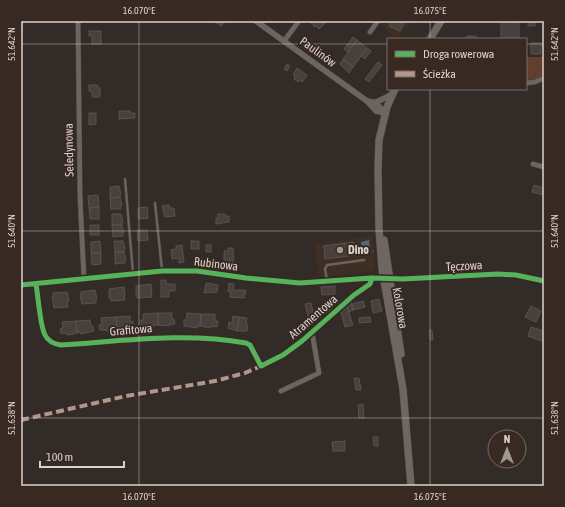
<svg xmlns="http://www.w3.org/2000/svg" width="565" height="507" font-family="'Asap Condensed',sans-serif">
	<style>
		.built { fill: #3f2e23 }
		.green { fill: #60402d }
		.water { fill: #506886 }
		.building { fill: #47403d; stroke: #58514d }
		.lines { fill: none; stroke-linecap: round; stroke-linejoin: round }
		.service-casing { stroke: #504946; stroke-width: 3 }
		.minor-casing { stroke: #504946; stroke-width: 5.5 }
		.tertiary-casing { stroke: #504946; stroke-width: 6 }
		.primary-casing { stroke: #504946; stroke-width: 8 }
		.path { stroke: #69625e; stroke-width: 1; stroke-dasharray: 2 3; stroke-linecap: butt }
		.service { stroke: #6b6561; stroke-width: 2 }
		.minor { stroke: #6b6561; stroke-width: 4.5 }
		.tertiary { stroke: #6b6561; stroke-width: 5.5 }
		.primary { stroke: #6f6661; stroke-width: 7 }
		.quiet { stroke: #b2968c; stroke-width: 4; stroke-dasharray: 8 4; stroke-linecap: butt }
		.cycleway-casing { stroke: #382a22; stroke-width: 8 }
		.cycleway { stroke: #56b35d; stroke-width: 5 }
		.ticks { fill: none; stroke: #dcd2cd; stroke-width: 1; stroke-opacity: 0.45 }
		.poi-dot { fill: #a19893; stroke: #382a22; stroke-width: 1.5 }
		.labels { text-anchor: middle; stroke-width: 4; stroke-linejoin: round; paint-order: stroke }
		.street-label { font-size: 12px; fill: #dcd2cd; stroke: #382a22 }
		.poi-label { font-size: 12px; font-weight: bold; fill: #dcd2cd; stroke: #382a22; text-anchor: start }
		.neatline { fill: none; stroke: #dcd2cd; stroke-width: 1.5 }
		.ticks-label { font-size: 10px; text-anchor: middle; fill: #dcd2cd }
	</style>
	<rect width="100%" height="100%" fill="#332b27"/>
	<path class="built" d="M383 21H411L398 39H395L381 23Z
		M373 236 375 269 373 271 319 277 314 244Z"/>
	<path class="green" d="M526 57H544C544 74 546 79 526 80Z"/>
	<path class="water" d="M369 240 370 250 362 251 361 242Z"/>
	<path class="building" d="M214 21H224V23L221 26Z
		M312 21H327L319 29 316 26 314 27V25L311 23Z
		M391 21H405L400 31 389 26Z
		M501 21H519V39H501Z
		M528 21H535V26H528Z
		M89 31H101V44H92V36H89Z
		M467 36H476V39H467Z
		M353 37 357 40 351 48 347 45Z
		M357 40 367 48 353 67 343 59Z
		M531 43H541V54H531Z
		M347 45 351 48 348 52 344 49Z
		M367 48 371 51 365 59 361 56Z
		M343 59 353 67 349 73 340 64Z
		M378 62 382 65 369 82 365 79Z
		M287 64 290 66 287 71 284 69Z
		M297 68 307 75 302 82 300 80 298 82 294 79 295 77 293 75Z
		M89 85H98V88H100V97H92V91H89Z
		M119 111H130V113H135V118L119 119Z
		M89 113H96V124L89 125Z
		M534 185 544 188 543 195 532 192Z
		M119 186 121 195H120V197L110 198V187Z
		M98 195 99 207 89 208 88 196Z
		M120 197 122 206H120L121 209H111L110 198Z
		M169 205 170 208H174L175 216 165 217 162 206Z
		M99 207V219H90L89 208Z
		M147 207 148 218 138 219V208Z
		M112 214H121L123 222 122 223V225H112Z
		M218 214H225V216H229V222L216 224V218H218Z
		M90 225H99V235H90Z
		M112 225H122L124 233H122L123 236 113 237Z
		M137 230H147L148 240 138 241Z
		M100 241 101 253H91V242Z
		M114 241H123L125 249H124V252H115Z
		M191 241H199V249H191Z
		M354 242 356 255 325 259 324 246Z
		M182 245 184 262 179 263V258L172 259 171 250 176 249V246Z
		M206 245H211V252H206Z
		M228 248H233L234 265H230V260H224V251H228Z
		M115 252H124L126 260 125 261V263L115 264Z
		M91 253H101V264L92 265Z
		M161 280H166V284H175V291H169V297H161Z
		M206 283 218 285 217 292 204 293Z
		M229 283 234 284 233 290H246L244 298 230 297 231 292H228Z
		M151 284 152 293H151L152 297 137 298V294L136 295V286Z
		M335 286V294L322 295 321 287Z
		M124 287 125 296H124L125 300 111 301 110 297 109 298V289Z
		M95 290 97 299H96V303L82 304 80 295H81V292Z
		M67 292 69 301H67L68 307 54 308 52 297H53V293Z
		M379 299 382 311 373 313 371 301Z
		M351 301 353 310 349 312 346 304Z
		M363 301 365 307 353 310 352 304Z
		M311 303 314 316 308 317 305 304Z
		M346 304 353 325 345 327 340 310Z
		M330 305 332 309 326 313 324 309Z
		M531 306 541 311 536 322 525 317Z
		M323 307 326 313 318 316 316 310Z
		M158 313V325L147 327V326H141V320H143V314Z
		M158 313H172V319H174L175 324 169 325V326L158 325Z
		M187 313 201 314 200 326H197V328L184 326V320H186Z
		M201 314H215V321H218L217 327 211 326V328L200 326Z
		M130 316V322L133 321V328L120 330V329H117L116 317Z
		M233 316 239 317 237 331 228 328 229 322 232 323Z
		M116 317 117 329 106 331V330H100L99 325 102 324 101 318Z
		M239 317 247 318 246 325H248L247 331H237Z
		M370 317 371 322 359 323V318Z
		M90 320 91 326H93L94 331 81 334V332L77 333 76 321Z
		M76 321 77 333H74V334L67 335 66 333 61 334 60 329 63 328 62 322Z
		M531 327 544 331V342L528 336Z
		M429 330H432L433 340H430Z
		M354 378H359L361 390H356Z
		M363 404 364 418H359L358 405Z
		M373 437H378V446H374Z
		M345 441V451H333L332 442Z"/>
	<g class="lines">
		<defs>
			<path id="service" d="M21 26 22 21
				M125 179 133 273
				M155 203 162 270
				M327 280 325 269 327 265 364 260"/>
			<path id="minor" d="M78 21 80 197 84 279
				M370 32 378 21
				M284 41 299 21
				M526 83 535 82 544 78
				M533 164 544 167
				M36 284C38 295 40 326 45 335 48 341 54 344 61 345 123 341 185 332 246 343L250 345 261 366 283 355 302 341 354 295 370 284 372 278
				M21 285 162 271H197L246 278 300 283 372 278H384
				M281 391 319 373 312 332"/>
			<path id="tertiary" d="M256 21 367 101 376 111 385 113
				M367 101 376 103 385 113
				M374 103 385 98 393 93
				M387 279 498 274 516 275 544 281"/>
			<path id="primary" d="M430 39 441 21
				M395 89 387 107 379 140 378 169 379 229 382 269 403 389 411 486
				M384 240 401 354"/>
		</defs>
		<use href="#service" class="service-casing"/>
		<use href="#minor" class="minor-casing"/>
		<use href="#tertiary" class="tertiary-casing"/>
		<use href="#primary" class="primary-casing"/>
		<path class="path" d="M357 253 375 251"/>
		<use href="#service" class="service"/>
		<use href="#minor" class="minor"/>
		<use href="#tertiary" class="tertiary"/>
		<use href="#primary" class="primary"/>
		<path class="quiet" d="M21 420 126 396 215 381 245 373 261 366"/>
		<defs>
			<path id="cycleway" d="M36 284C38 295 40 326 45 335 48 341 54 344 61 345 123 341 185 332 246 343L250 345 261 366 283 355 302 341 354 295 370 284 372 278
				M21 285 162 271H197L246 278 300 283 372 278 403 279 498 274 516 275 544 281"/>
		</defs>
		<use href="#cycleway" class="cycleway-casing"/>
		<use href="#cycleway" class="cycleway"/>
	</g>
	<path class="ticks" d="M139 21V486M430 21V39M21 44H388M526 44H544M430 89V486M21 231H544M21 418H544"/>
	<circle class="poi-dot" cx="340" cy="250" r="4"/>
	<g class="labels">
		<g class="street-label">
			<text transform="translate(318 52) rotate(36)" y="4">Paulinów</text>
			<text transform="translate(69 150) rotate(-91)" y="4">Seledynowa</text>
			<text transform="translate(216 264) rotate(7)" y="4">Rubinowa</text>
			<text transform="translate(464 266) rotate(-3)" y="4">Tęczowa</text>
			<text transform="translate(400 308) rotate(80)" y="4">Kolorowa</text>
			<text transform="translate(313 317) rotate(-41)" y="4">Atramentowa</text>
			<text transform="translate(131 330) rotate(-5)" y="4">Grafitowa</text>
		</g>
		<g class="poi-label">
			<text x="348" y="254">Dino</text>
		</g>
	</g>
	<rect width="565" height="507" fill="none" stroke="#382a22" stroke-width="44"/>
	<rect x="387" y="38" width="140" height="52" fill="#382a22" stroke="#7a6d66"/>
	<rect x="395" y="51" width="20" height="6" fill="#56b35d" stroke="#7a6d66"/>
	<text x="423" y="58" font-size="12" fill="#dcd2cd">Droga rowerowa</text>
	<rect x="395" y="71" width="20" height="6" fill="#b2968c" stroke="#7a6d66"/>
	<text x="423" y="78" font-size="12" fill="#dcd2cd">Ścieżka</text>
	<g transform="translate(507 449)"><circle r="19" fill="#382a22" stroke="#7a6d66"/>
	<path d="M0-3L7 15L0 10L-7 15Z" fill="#a19893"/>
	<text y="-6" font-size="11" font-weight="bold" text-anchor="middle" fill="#dcd2cd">N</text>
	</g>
	<path d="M40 461v6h84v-6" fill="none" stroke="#dcd2cd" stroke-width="2"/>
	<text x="46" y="461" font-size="12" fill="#dcd2cd" stroke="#382a22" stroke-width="3" paint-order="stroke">100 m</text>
	<rect x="22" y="22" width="521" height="463" class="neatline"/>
	<g class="ticks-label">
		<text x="139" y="14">16.070°E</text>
		<text x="430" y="14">16.075°E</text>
		<text transform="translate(11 44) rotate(-90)" y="4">51.642°N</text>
		<text transform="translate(554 44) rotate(-90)" y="4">51.642°N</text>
		<text transform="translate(11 231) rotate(-90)" y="4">51.640°N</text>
		<text transform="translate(554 231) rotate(-90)" y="4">51.640°N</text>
		<text transform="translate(11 418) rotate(-90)" y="4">51.638°N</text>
		<text transform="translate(554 418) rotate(-90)" y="4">51.638°N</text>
		<text x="139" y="500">16.070°E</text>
		<text x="430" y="500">16.075°E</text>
	</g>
</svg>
